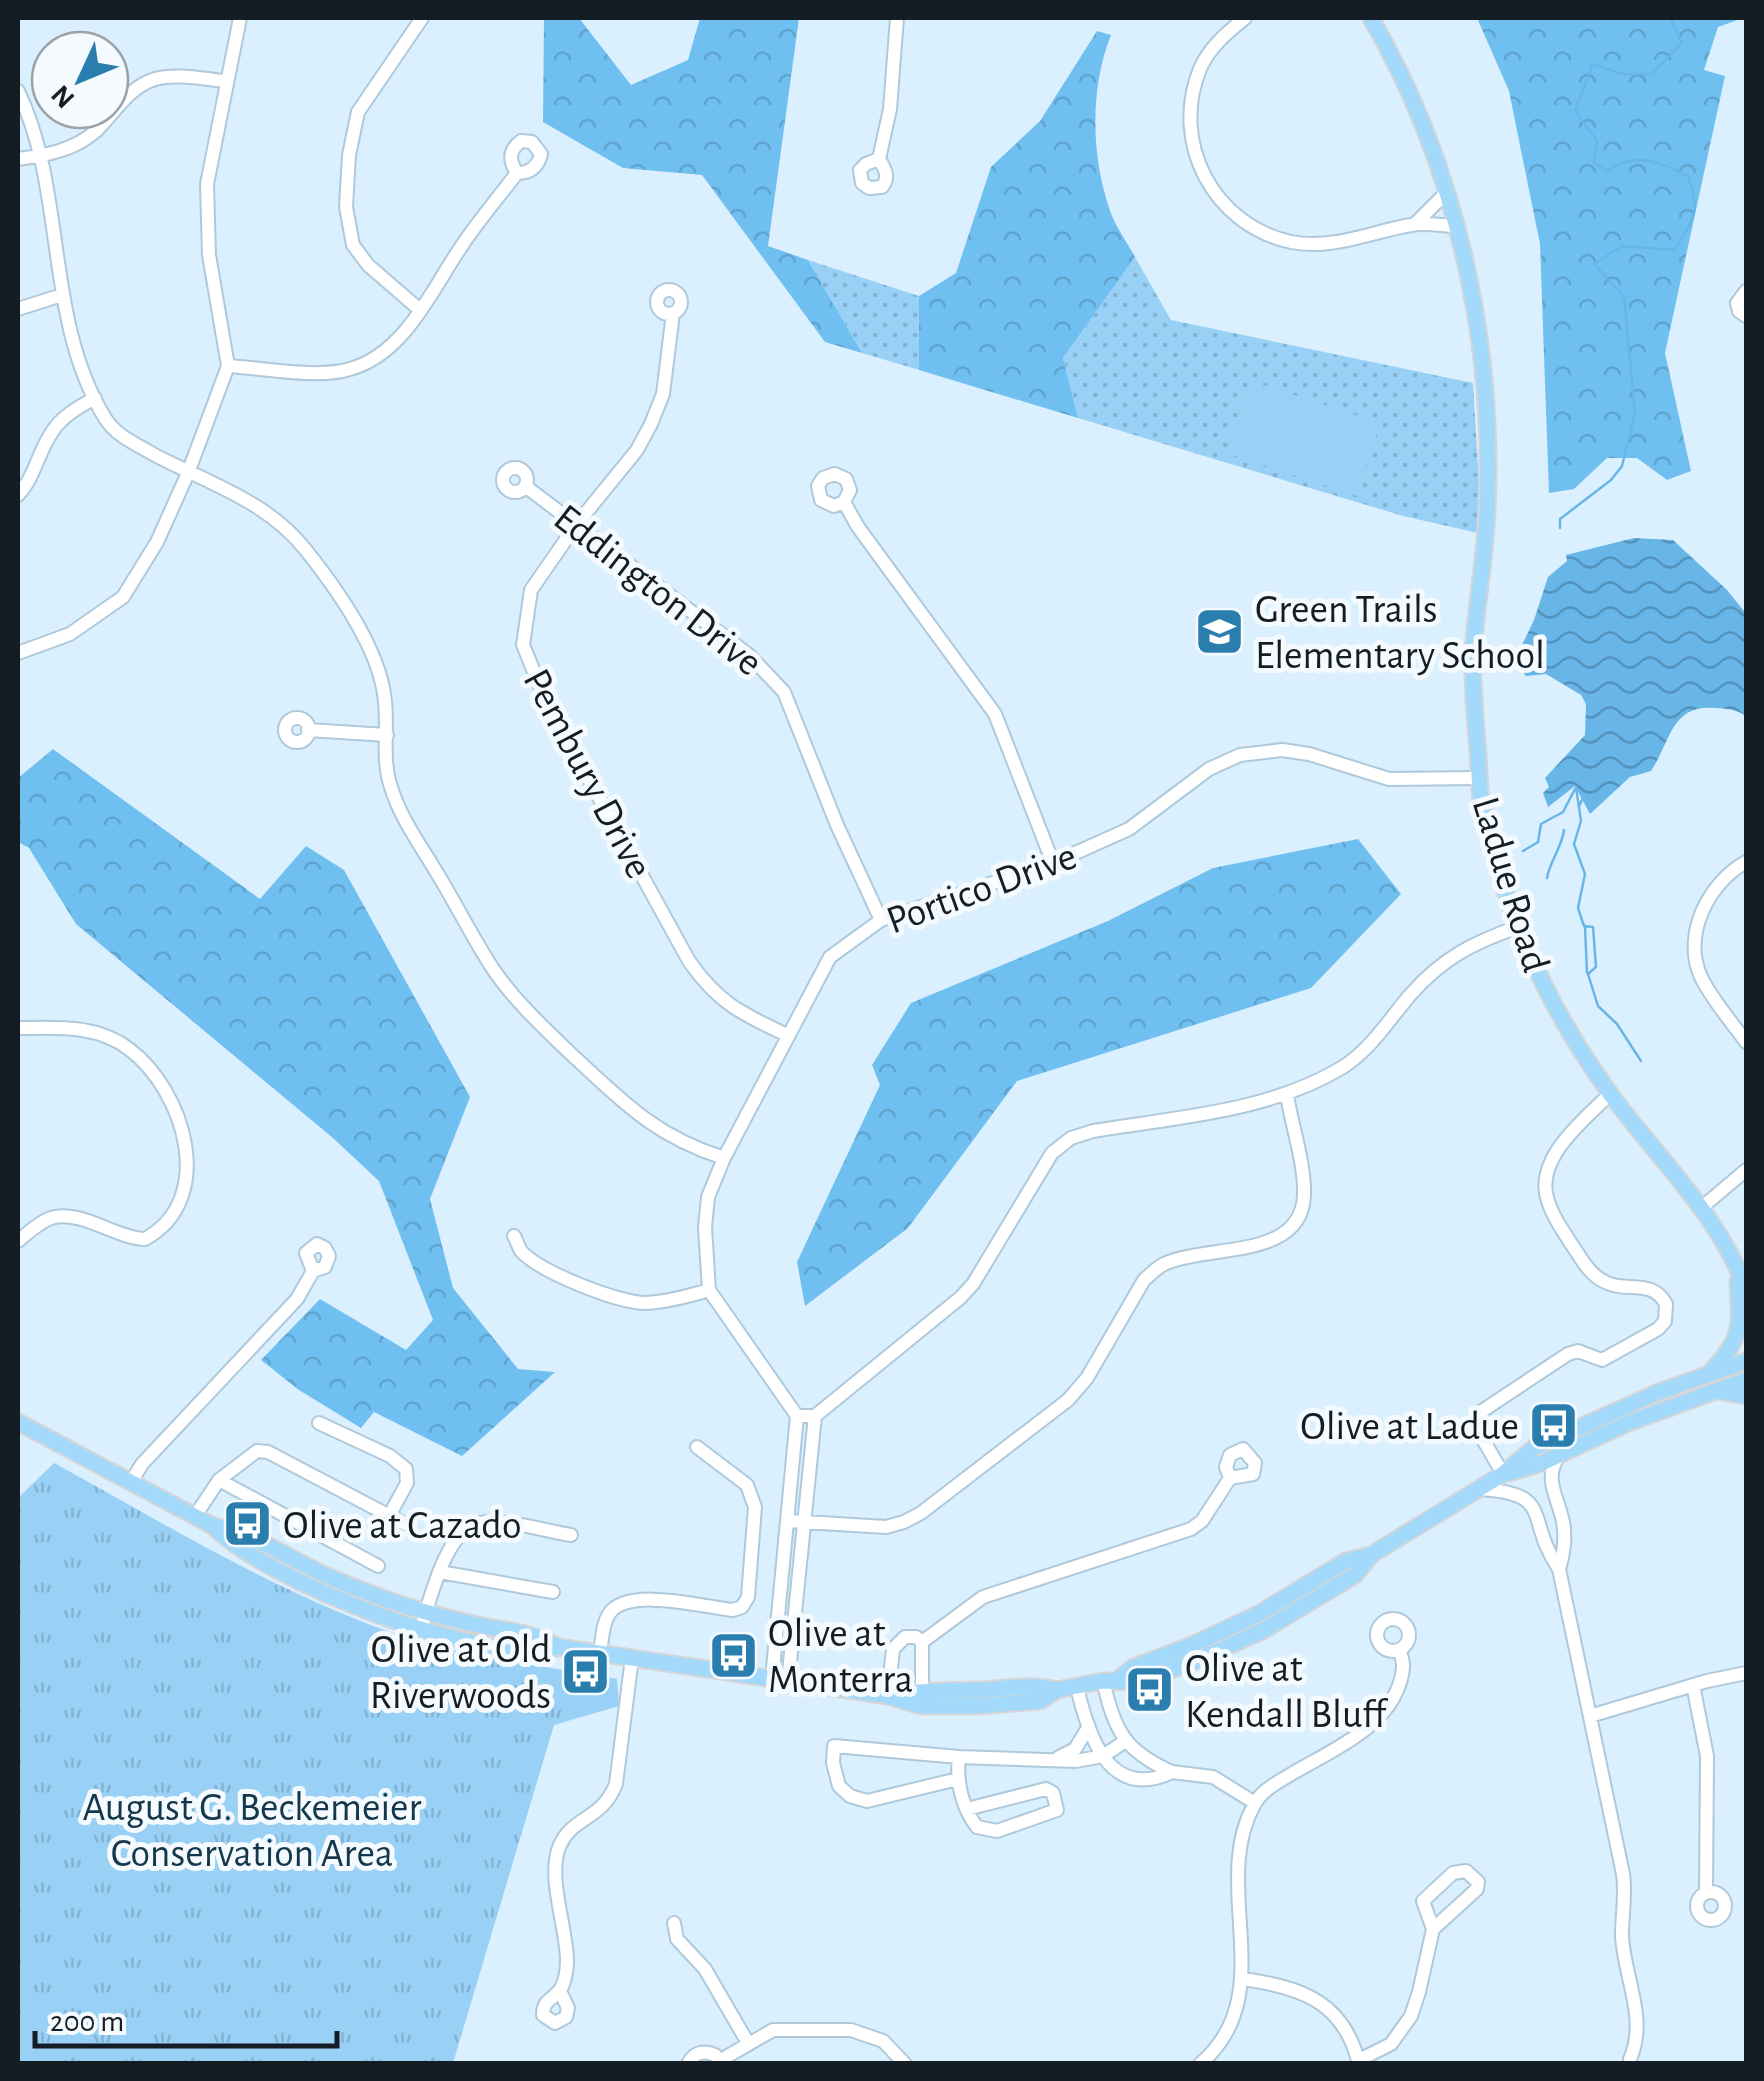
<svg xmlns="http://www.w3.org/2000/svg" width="1764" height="2081" font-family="'Alegreya Sans',sans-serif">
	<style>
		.grass { fill: url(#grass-dots) }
		.forest { fill: url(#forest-crowns) }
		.park { fill: url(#park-tufts) }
		.pitch { fill: #99d1f6 }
		.water { fill: url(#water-waves) }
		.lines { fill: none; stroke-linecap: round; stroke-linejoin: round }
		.stream { stroke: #68b6e8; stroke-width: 2.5 }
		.minor-casing { stroke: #afc9db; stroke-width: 16 }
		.major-casing { stroke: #d5d6d7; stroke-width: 19 }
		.minor { stroke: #fff; stroke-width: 12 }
		.major { stroke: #a3d9fa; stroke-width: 15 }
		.labels { text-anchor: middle; stroke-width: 10; stroke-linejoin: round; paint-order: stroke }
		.street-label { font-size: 40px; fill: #131d23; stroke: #f5fafe }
		.poi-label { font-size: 40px; fill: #131d23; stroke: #f5fafe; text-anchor: start }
		.park-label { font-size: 40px; fill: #14374c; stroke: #f5fafe }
	</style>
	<defs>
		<pattern id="grass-dots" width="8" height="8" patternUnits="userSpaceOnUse" patternTransform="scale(2.5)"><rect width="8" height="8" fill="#99d1f6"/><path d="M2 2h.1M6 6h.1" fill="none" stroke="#83b3d3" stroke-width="1.8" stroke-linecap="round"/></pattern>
		<pattern id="forest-crowns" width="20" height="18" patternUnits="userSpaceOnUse" patternTransform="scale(2.5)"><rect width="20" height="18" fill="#70bff1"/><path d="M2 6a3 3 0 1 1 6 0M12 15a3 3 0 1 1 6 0" fill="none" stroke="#60a4ce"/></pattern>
		<pattern id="park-tufts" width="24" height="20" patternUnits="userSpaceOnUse" patternTransform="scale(2.5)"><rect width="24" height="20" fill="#99d1f6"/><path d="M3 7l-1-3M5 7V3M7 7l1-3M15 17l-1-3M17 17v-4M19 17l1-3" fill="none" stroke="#83b3d3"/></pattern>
		<pattern id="water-waves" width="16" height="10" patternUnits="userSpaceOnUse" patternTransform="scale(2.5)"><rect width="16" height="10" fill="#68b6e8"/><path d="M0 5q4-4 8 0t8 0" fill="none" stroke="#5493bc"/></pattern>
	</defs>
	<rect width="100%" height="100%" fill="#dbf0fe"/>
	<path class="grass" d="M1135 257 1171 320 1473 383 1479 483 1478 533 1403 516 1078 418 1063 358Z
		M808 260 919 296V370L862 353Z"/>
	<path class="forest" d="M544 18H579L631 85 688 60 700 18H799L768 246 808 260 862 353 825 342 702 175 623 168 543 122Z
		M1477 18H1743L1718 27 1704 70 1725 76 1665 353 1691 471 1667 480 1637 458H1607L1574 489 1549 493 1540 244 1509 91Z
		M1097 31 1111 35C1089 90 1091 161 1112 216 1118 230 1128 244 1135 257L1063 358 1078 418 919 370V296L956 273 991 167 1040 121Z
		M53 749 260 899 306 846 344 870 470 1097 430 1199 453 1288 518 1369 555 1372 462 1456 374 1412 361 1428 299 1390 261 1360 320 1299 406 1350 433 1320 379 1181 333 1138 76 924 29 848 18 842V778Z
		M1358 839 1401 894 1311 988 1017 1081 908 1228 805 1306 797 1262 880 1085 872 1065 911 1003 1108 921 1213 868Z"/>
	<path class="park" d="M54 1463C162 1522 270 1589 387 1631 460 1657 541 1665 617 1679L619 1706 554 1725 453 2063H18V1498Z"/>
	<path class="pitch" d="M1250 381 1380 423 1357 496 1226 453Z"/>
	<path class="water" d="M1634 538 1673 540 1727 590 1744 611 1746 716C1736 709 1728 709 1715 708 1671 704 1671 741 1651 771L1630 777 1590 814 1575 786 1548 807 1543 793 1549 787 1545 778 1585 735 1586 704 1581 695 1546 674 1526 676 1519 666 1521 647 1534 620 1548 577 1567 561 1566 555Z"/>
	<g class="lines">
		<path class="stream" d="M1560 528V519L1611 480 1622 466 1635 413 1624 297 1594 264 1622 246 1674 250C1694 220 1701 212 1688 176 1660 162 1635 151 1607 171L1594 162 1597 141 1575 111 1593 64 1623 74H1652L1682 43 1670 18
			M1576 787 1581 821 1574 844 1585 874 1578 908 1584 926 1593 927 1596 967 1588 974 1598 1006 1617 1024 1641 1061
			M1579 806 1583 798
			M1523 851 1538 842 1541 824 1563 812 1575 789
			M1547 878C1550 861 1562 847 1564 830
			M1585 927 1587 973"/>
		<defs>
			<path id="minor" d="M1245 18C1228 32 1209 47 1200 69 1170 142 1213 225 1291 242 1333 250 1370 232 1411 225 1426 222 1443 226 1457 226
				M18 91C67 193 44 319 105 418 116 436 136 444 153 454 207 483 266 500 305 549 337 589 381 650 385 702 388 729 382 758 390 784 400 819 422 847 440 878 458 908 474 940 493 969 514 1000 543 1027 570 1053 622 1101 654 1136 724 1158
				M18 159C46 155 74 151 97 130 115 112 129 87 155 79 177 73 203 79 225 81
				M879 159 866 164 860 170 862 183 869 188 882 187C890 177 885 169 879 159L890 109 897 18
				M1415 224 1447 192
				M657 302a12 12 0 1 1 24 0a12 12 0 1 1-24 0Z
				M1746 291 1737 303 1739 311 1746 316
				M18 309 62 295
				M420 310 368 265 353 245 346 207 349 155 358 112 422 18
				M673 313 663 394 651 424 637 450 576 525 531 590 523 645 546 701 689 961C718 1003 742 1014 787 1035
				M228 366C263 368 318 379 350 369 405 354 432 289 461 247 478 221 498 198 517 173 509 161 508 151 521 141L532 142 541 154C538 167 530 173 517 173
				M503 480a12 12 0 1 1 24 0a12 12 0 1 1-24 0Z
				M525 486 750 656 784 692 837 825 881 920
				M18 495C35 477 38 452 52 432 62 416 79 407 95 398
				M844 502 850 490 846 479 835 474 823 478 818 486 821 500 834 506 844 502 858 527 995 714 1053 863
				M18 653 70 634 123 597 157 542 188 473 228 366 209 255 207 184 240 18
				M285 730a12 12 0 1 1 24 0a12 12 0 1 1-24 0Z
				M308 730 387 735
				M1746 862C1708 883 1682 935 1701 977 1712 1000 1731 1021 1746 1042
				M18 1028C56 1028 97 1024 129 1049 184 1090 218 1199 145 1239 115 1238 81 1209 51 1218 39 1222 28 1233 18 1241
				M1700 1209 1746 1170
				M514 1236C516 1239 519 1248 521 1251 540 1272 618 1303 646 1303 667 1302 689 1296 709 1290
				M797 1416H815L960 1298 973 1284 1052 1153 1071 1138 1093 1131C1177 1117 1269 1112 1343 1067 1372 1048 1388 1021 1410 995 1443 958 1472 943 1518 927
				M319 1423 390 1456 406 1469 407 1483 389 1516
				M1503 1474 1477 1429 1479 1413 1568 1354 1578 1351 1602 1360 1658 1329 1665 1321 1666 1304C1652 1278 1626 1293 1605 1282 1588 1274 1580 1256 1570 1242 1562 1229 1552 1216 1548 1201 1533 1159 1584 1120 1610 1094
				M219 1480 378 1566
				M131 1482 142 1464 297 1299 313 1271 306 1253 317 1244 325 1248 329 1256 325 1267 313 1271
				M1478 1489C1556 1493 1524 1518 1559 1569L1623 1874C1626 1895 1622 1915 1622 1936 1624 1977 1648 2019 1630 2059
				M195 1516 219 1480 257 1451 268 1452 405 1524
				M788 1521 886 1527 904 1522 921 1513 1068 1400 1087 1378 1144 1280C1152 1273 1159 1265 1169 1262 1211 1245 1302 1259 1304 1195 1305 1163 1292 1127 1287 1095
				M1559 1569C1564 1553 1566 1538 1563 1522 1558 1496 1542 1479 1560 1454
				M440 1572 553 1592
				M1377 1635a16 16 0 1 1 32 0a16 16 0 1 1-32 0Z
				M421 1628C430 1600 446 1529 479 1523 503 1518 546 1531 571 1535
				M922 1642 983 1597 1191 1529 1202 1521 1230 1478 1253 1474 1255 1463 1243 1449 1230 1455 1226 1467 1230 1478
				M600 1654C602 1641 602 1625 609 1614 627 1586 704 1607 733 1610L742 1607 748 1597 755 1507 747 1485 697 1447
				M772 1679 797 1416 709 1290 705 1227 708 1197 724 1158 830 957 881 920 1053 863 1129 829 1209 769 1240 755 1282 750 1309 754 1389 779 1479 778
				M788 1682 815 1416
				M1693 1685 1707 1756 1706 1893
				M1077 1687C1088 1735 1109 1802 1172 1772 1124 1751 1115 1731 1103 1681
				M888 1696 893 1649 905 1637H916L922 1642V1689
				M1590 1716 1707 1681 1746 1673
				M959 1757C956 1781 962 1808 977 1827L997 1831 1057 1810 1053 1793 1046 1789 967 1809
				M1059 1757 1075 1749 1088 1728
				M1172 1772 1213 1777 1255 1803
				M958 1779 867 1801 850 1796 839 1786 833 1763 834 1746 959 1757 1076 1761 1103 1756 1124 1742
				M1697 1906a14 14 0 1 1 28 0a14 14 0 1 1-28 0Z
				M674 1923 677 1939 705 1969 748 2043
				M1243 1979C1300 1987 1344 2001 1359 2064
				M560 1991 568 2008 566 2017 555 2023 543 2015C543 2000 551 2001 559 1991 565 1984 567 1970 567 1961 567 1928 546 1875 560 1845 573 1816 602 1820 616 1784L632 1658
				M721 2060 773 2030H851L883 2041 905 2064
				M1359 2060 1391 2044 1411 2016 1419 1992 1433 1929 1477 1889 1478 1882 1466 1871 1453 1873 1423 1901 1433 1929
				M688 2064C694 2052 704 2050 715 2055L722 2064
				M1200 2064C1282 1995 1209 1886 1254 1805 1261 1791 1275 1784 1288 1776 1329 1751 1388 1729 1401 1679 1404 1668 1404 1661 1399 1650"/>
			<path id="major" d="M1371 18C1456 165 1495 340 1487 511 1485 559 1476 606 1473 654 1472 686 1475 719 1478 752 1479 771 1479 793 1483 812 1506 914 1548 1008 1609 1092 1655 1156 1720 1215 1746 1290
				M1710 1373C1743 1337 1740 1329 1738 1281
				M1718 1391 1746 1396
				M18 1422 213 1526C265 1581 485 1667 558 1647
				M1509 1473 1542 1463 1628 1423 1746 1380
				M213 1526C254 1533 288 1558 325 1575 374 1597 425 1614 478 1625 506 1631 533 1632 558 1647L888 1696 921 1706H977L1040 1701 1057 1690 1103 1681 1138 1682 1195 1661 1264 1630 1355 1575 1371 1555
				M1116 1681 1134 1667 1190 1646 1260 1613 1346 1561 1371 1555 1503 1474 1534 1448 1656 1393 1746 1361
				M892 1695C921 1690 949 1691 979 1690 1006 1689 1031 1683 1057 1690"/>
		</defs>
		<use href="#minor" class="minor-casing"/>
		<use href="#major" class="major-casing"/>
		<use href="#minor" class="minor"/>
		<use href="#major" class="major"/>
	</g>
	<defs>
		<symbol id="school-square" viewBox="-11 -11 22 22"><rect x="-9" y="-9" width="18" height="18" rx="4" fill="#2a7eae" stroke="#f5fafe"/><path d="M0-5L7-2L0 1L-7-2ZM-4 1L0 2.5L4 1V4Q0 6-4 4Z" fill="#fff"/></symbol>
		<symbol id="bus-square" viewBox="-11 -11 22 22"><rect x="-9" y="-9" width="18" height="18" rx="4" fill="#2a7eae" stroke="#f5fafe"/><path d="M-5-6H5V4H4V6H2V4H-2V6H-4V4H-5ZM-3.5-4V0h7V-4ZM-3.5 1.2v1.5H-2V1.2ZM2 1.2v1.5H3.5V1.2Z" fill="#fff"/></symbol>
	</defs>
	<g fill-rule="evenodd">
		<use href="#school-square" x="1192" y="604" width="55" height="55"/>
		<use href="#bus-square" x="1526" y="1398" width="55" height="55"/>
		<use href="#bus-square" x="220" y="1496" width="55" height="55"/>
		<use href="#bus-square" x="706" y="1628" width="55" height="55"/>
		<use href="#bus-square" x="558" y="1644" width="55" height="55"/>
		<use href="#bus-square" x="1122" y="1662" width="55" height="55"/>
	</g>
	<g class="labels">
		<g class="street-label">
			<text transform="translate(659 589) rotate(38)" y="14">Eddington Drive</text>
			<text transform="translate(589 773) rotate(62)" y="14">Pembury Drive</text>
			<text transform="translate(1512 884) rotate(73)" y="14">Ladue Road</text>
			<text transform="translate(981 887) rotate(-20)" y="14">Portico Drive</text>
		</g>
		<g class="poi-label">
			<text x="1255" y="622">Green Trails<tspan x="1255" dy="46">Elementary School</tspan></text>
			<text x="1519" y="1439" text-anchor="end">Olive at Ladue</text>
			<text x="283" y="1538">Olive at Cazado</text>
			<text x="768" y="1646">Olive at<tspan x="768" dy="46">Monterra</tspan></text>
			<text x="551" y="1662" text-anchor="end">Olive at Old<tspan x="551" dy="46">Riverwoods</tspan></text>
			<text x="1185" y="1681">Olive at<tspan x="1185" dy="46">Kendall Bluff</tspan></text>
		</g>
		<g class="park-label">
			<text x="252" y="1820">August G. Beckemeier<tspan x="252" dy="46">Conservation Area</tspan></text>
		</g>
	</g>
	<rect width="1764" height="2081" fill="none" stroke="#131d23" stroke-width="40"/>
	<g transform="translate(80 80) rotate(226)"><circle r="48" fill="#f5fafe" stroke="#9ba2a6" stroke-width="2.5"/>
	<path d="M0-8L18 38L0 25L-18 38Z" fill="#2a7eae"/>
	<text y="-15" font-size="28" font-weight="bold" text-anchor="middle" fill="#131d23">N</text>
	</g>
	<path d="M35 2031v15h302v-15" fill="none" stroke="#131d23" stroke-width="5"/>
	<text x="50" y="2031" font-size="30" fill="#131d23" stroke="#f5fafe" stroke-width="8" paint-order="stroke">200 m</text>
</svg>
